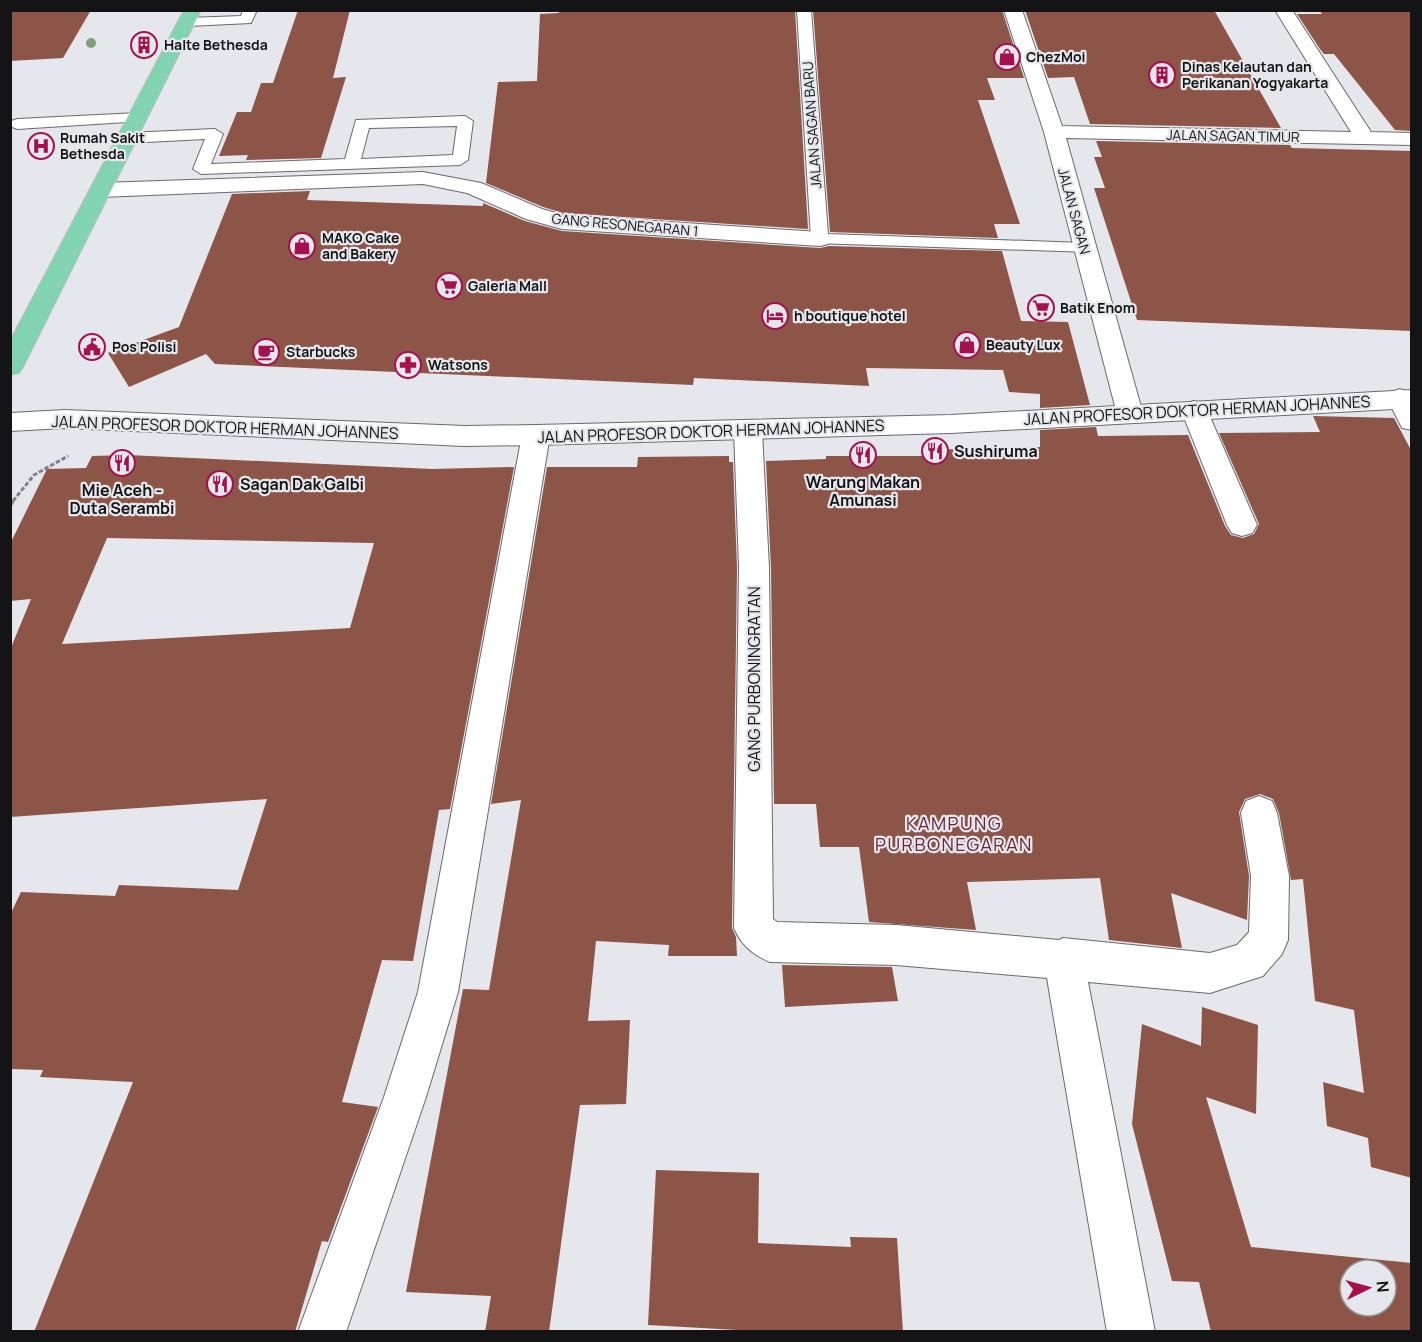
<svg xmlns="http://www.w3.org/2000/svg" width="1422" height="1342" font-family="Manrope,sans-serif">
	<style>
		.building { fill: #8d5448; fill-rule: evenodd }
		.lines { fill: none; stroke-linecap: round; stroke-linejoin: round }
		.lane-casing { stroke: #68696e; stroke-width: 2 }
		.street-casing { stroke: #68696e; stroke-width: 2 }
		.secondary-casing { stroke: #68696e; stroke-width: 2 }
		.primary-casing { stroke: #c2c2c2; stroke-width: 2 }
		.path-far1 { stroke: #818185; stroke-width: 3; stroke-dasharray: 4.5 2; stroke-linecap: butt }
		.path { stroke: #818185; stroke-width: 4; stroke-dasharray: 6 3; stroke-linecap: butt }
		.lane { fill: #fff; fill-rule: evenodd }
		.street { fill: #fff; fill-rule: evenodd }
		.secondary { fill: #fff; fill-rule: evenodd }
		.primary { fill: #82d4b1; fill-rule: evenodd }
		.tree { fill: #849d7a }
		.labels { text-anchor: middle; stroke-width: 4.5; stroke-linejoin: round; paint-order: stroke }
		.far-poi-label { font-size: 14px; font-weight: bold; fill: #141416; stroke: #e6e7ec; text-anchor: start }
		.far-street-label { font-size: 14px; fill: #141416; stroke: #e6e7ec }
		.street-label { font-size: 16px; fill: #141416; stroke: #e6e7ec }
		.poi-label { font-size: 16px; font-weight: bold; fill: #141416; stroke: #e6e7ec; text-anchor: start }
		.neighbourhood-label { font-size: 18px; letter-spacing: 1.5px; fill: #6a253a; stroke: #e6e7ec }
	</style>
	<rect width="100%" height="100%" fill="#e6e7ec"/>
	<path class="building" d="M10 10H91L63 58 10 61Z
		M298 10H350L333 78 346 77 321 158 246 160 248 155 219 156 237 112H251L261 83H273Z
		M559 10H795L808 229 563 213 543 207 486 183 498 82 537 81 540 14 559 13Z
		M813 10H1002L1024 78H987L995 100H978L1020 224H994L998 238 830 232Z
		M1025 10H1214L1281 128 1090 124 1074 77 1048 78Z
		M1319 10H1412V131L1395 130 1334 54H1324L1320 49 1297 14H1322Z
		M1096 141 1290 145 1292 148 1412 151V331L1137 320 1094 188H1105L1094 157H1102Z
		M310 191 307 200 483 206V203L525 221 562 231 820 248 829 246 1002 251 1021 321 1068 322 1090 405 1040 408V394L1009 392 1003 370 866 368 869 386 694 378 693 385 215 364 206 354 129 387 108 353 179 327 232 194Z
		M1313 416 1394 418 1412 452V1178L1371 1167 1368 1138 1327 1126 1323 1082 1364 1093 1354 1010 1315 1001 1303 879 1291 880 1279 813 1273 799 1260 794 1245 799 1239 812 1249 876 1247 920 1171 893 1182 948 1109 940 1100 878 967 882 976 930 869 922 859 847H820L816 804H774L771 568 766 461 826 459V456H923V450L1040 447V430L1096 427 1098 436 1188 435 1225 526 1231 535 1243 538 1254 534 1259 524 1219 433 1320 432Z
		M128 455 432 469 514 467 450 809 439 810 413 961 382 960 342 1102 378 1107 328 1242 322 1241 295 1332H34L133 1082 40 1077 43 1070 10 1069V915L21 892 115 896 119 885 238 890 267 799 10 817V650L31 599 10 601V544L47 469 86 468 92 456ZM107 538 374 543 350 628 62 644Z
		M729 456V462H733L737 568 732 928 736 937 737 956H668L669 945 596 941 588 1021 630 1020 626 1104 580 1105 549 1332H485L491 1296 406 1292 463 989 489 990 521 800 491 804 547 467H637L638 457Z
		M782 965 892 967 898 1001 785 1007Z
		M1202 1007 1258 1025 1256 1114 1206 1097 1251 1247 1412 1263V1332H1211L1199 1282 1172 1281 1132 1124 1142 1024 1201 1046ZM1350 1270H1386V1306H1350Z
		M656 1170 759 1173 758 1243 851 1247 850 1237 897 1238 903 1332H774L648 1325Z"/>
	<g class="lines">
		<defs>
			<path id="lane" d="M243 10H257L251 23 188 26 181 22 188 18 241 16Z
				M797 10H811L828 234 1084 243 1090 244 1093 248 1090 252 814 243 811 239Z
				M138 113 146 118 143 121 17 129 10 126 11 121 17 119Z
				M465 116 473 121 468 160 460 165 201 174 193 169 205 139 128 143 120 138 128 133 215 129 223 134 211 164 345 159 356 120ZM457 126 453 155 361 159 369 128Z"/>
			<path id="street" d="M1004 10H1022L1062 126 1351 132 1275 10H1292L1371 132 1412 133V145L1066 138 1143 414 1140 421 1130 423 1120 421 1117 414 1044 132Z
				M423 172 481 183 542 209 563 215 820 232 828 234 831 239 828 244 820 246 562 229 526 219 467 193 423 184 101 197 93 195 90 190 93 185 101 183Z
				M1400 389 1409 392 1412 395V430L1402 428 1387 398 1391 392Z
				M1194 401 1204 404 1207 410 1257 525 1252 533 1242 536 1232 533 1227 525 1181 410 1184 404Z
				M748 421 758 424 762 431 769 568 773 919 777 922 896 925 1059 940 1063 938 1210 953 1237 945 1249 932 1251 876 1241 813 1246 801 1259 796 1272 801 1277 813 1289 876 1288 940 1282 954 1263 976 1210 993 1088 982 1155 1332H1107L1047 978 896 965 770 962C752 954 742 946 734 928L739 568 734 431 738 424Z
				M536 425 546 428 550 435 458 992 426 1097 346 1332H298L384 1097 418 992 522 435 526 428Z"/>
			<path id="secondary" d="M1412 390V408L951 433 536 445 465 446 65 428 10 431V413L65 410 465 426 536 425 951 415Z"/>
			<path id="primary" d="M184 10H201L23 367 19 373 10 375V341Z"/>
		</defs>
		<use href="#lane" class="lane-casing"/>
		<use href="#street" class="street-casing"/>
		<use href="#secondary" class="secondary-casing"/>
		<use href="#primary" class="primary-casing"/>
		<path class="path-far1" d="M13 501 34 475 68 456"/>
		<path class="path" d="M10 506 13 500"/>
		<use href="#lane" class="lane"/>
		<use href="#street" class="street"/>
		<use href="#secondary" class="secondary"/>
		<use href="#primary" class="primary"/>
	</g>
	<circle class="tree" cx="91" cy="43" r="5"/>
	<defs>
		<symbol id="building-ring" viewBox="-11 -11 22 22"><circle r="9.5" fill="#e6e7ec" stroke="#a5114e" stroke-width="1.5"/><path d="M-4-6H4V6H1V3H-1V6H-4ZM-2.5-4.3h1.7v1.8h-1.7ZM.8-4.3h1.7v1.8H.8ZM-2.5-1h1.7V.8h-1.7ZM.8-1h1.7V.8H.8Z" fill="#a5114e"/></symbol>
		<symbol id="shop-ring" viewBox="-11 -11 22 22"><circle r="9.5" fill="#e6e7ec" stroke="#a5114e" stroke-width="1.5"/><path d="M-5-2.5h2.3a2.7 3.5 0 0 1 5.4 0H5L5.5 6h-11ZM-1.5-2.5h3a1.5 2.3 0 0 0-3 0Z" fill="#a5114e"/></symbol>
		<symbol id="hospital-ring" viewBox="-11 -11 22 22"><circle r="9.5" fill="#e6e7ec" stroke="#a5114e" stroke-width="1.5"/><path d="M-5-5h3v3.5h4V-5h3V5h-3V1.5h-4V5h-3Z" fill="#a5114e"/></symbol>
		<symbol id="supermarket-ring" viewBox="-11 -11 22 22"><circle r="9.5" fill="#e6e7ec" stroke="#a5114e" stroke-width="1.5"/><path d="M-6-5.5h2.5l.6 2H6L4.5 2H-2.5L-4.4-4H-6ZM-1.5 3.2a1.3 1.3 0 1 0 .1 0ZM3 3.2a1.3 1.3 0 1 0 .1 0Z" fill="#a5114e"/></symbol>
		<symbol id="hotel-ring" viewBox="-11 -11 22 22"><circle r="9.5" fill="#e6e7ec" stroke="#a5114e" stroke-width="1.5"/><path d="M-6-4.5h1.5V1H6V5H4.5V3h-9V5H-6ZM-4 0a1.8 1.8 0 1 1 3.6 0ZM.5 0V-2.5h3Q6-2.5 6 0Z" fill="#a5114e"/></symbol>
		<symbol id="civic-ring" viewBox="-11 -11 22 22"><circle r="9.5" fill="#e6e7ec" stroke="#a5114e" stroke-width="1.5"/><path d="M-.6-6.5H3V-4.5H.6V-3L4-1V1h2V6H-6V1h2V-1L-.6-3ZM-1.2 2.5V6h2.4V2.5Z" fill="#a5114e"/></symbol>
		<symbol id="cafe-ring" viewBox="-11 -11 22 22"><circle r="9.5" fill="#e6e7ec" stroke="#a5114e" stroke-width="1.5"/><path d="M-5.5-4.5H6V0H3Q3 3.5 0 3.5H-2.5Q-5.5 3.5-5.5 0ZM3-3.2v2h1.7v-2ZM-6 4.5H4V6H-6Z" fill="#a5114e"/></symbol>
		<symbol id="pharmacy-ring" viewBox="-11 -11 22 22"><circle r="9.5" fill="#e6e7ec" stroke="#a5114e" stroke-width="1.5"/><path d="M-2-6h4v4h4v4h-4v4h-4v-4h-4v-4h4Z" fill="#a5114e"/></symbol>
		<symbol id="restaurant-ring" viewBox="-11 -11 22 22"><circle r="9.5" fill="#e6e7ec" stroke="#a5114e" stroke-width="1.5"/><path d="M-5-6h1v4h1v-4h1v4h1v-4h1v5L-1.5 .5V6h-2V.5L-5-1ZM5-6V6H3V1.5H1.5Q1.5-4 5-6Z" fill="#a5114e"/></symbol>
	</defs>
	<g fill-rule="evenodd">
		<use href="#building-ring" x="129" y="30" width="30" height="30"/>
		<use href="#shop-ring" x="992" y="42" width="30" height="30"/>
		<use href="#building-ring" x="1147" y="60" width="30" height="30"/>
		<use href="#hospital-ring" x="26" y="131" width="30" height="30"/>
		<use href="#shop-ring" x="287" y="231" width="30" height="30"/>
		<use href="#supermarket-ring" x="434" y="271" width="30" height="30"/>
		<use href="#supermarket-ring" x="1026" y="293" width="30" height="30"/>
		<use href="#hotel-ring" x="760" y="301" width="30" height="30"/>
		<use href="#shop-ring" x="952" y="330" width="30" height="30"/>
		<use href="#civic-ring" x="77" y="332" width="30" height="30"/>
		<use href="#cafe-ring" x="251" y="337" width="30" height="30"/>
		<use href="#pharmacy-ring" x="393" y="350" width="30" height="30"/>
		<use href="#restaurant-ring" x="920" y="436" width="30" height="30"/>
		<use href="#restaurant-ring" x="848" y="440" width="30" height="30"/>
		<use href="#restaurant-ring" x="107" y="448" width="30" height="30"/>
		<use href="#restaurant-ring" x="205" y="469" width="30" height="30"/>
	</g>
	<g class="labels">
		<g class="far-poi-label">
			<text x="164" y="50">Halte Bethesda</text>
			<text x="1026" y="62">ChezMoi</text>
			<text x="1182" y="72">Dinas Kelautan dan<tspan x="1182" dy="16">Perikanan Yogyakarta</tspan></text>
			<text x="60" y="143">Rumah Sakit<tspan x="60" dy="16">Bethesda</tspan></text>
			<text x="322" y="243">MAKO Cake<tspan x="322" dy="16">and Bakery</tspan></text>
			<text x="468" y="291">Galeria Mall</text>
			<text x="1060" y="313">Batik Enom</text>
			<text x="794" y="321">h boutique hotel</text>
			<text x="986" y="350">Beauty Lux</text>
			<text x="112" y="352">Pos Polisi</text>
			<text x="286" y="357">Starbucks</text>
			<text x="428" y="370">Watsons</text>
		</g>
		<g class="far-street-label">
			<text transform="translate(812 125) rotate(-94)" y="5">JALAN SAGAN BARU</text>
			<text transform="translate(1233 136) rotate(1)" y="5">JALAN SAGAN TIMUR</text>
			<text transform="translate(1074 211) rotate(75)" y="5">JALAN SAGAN</text>
			<text transform="translate(625 225) rotate(5)" y="5">GANG RESONEGARAN 1</text>
		</g>
		<g class="street-label">
			<text transform="translate(1197 410) rotate(-3)" y="6">JALAN PROFESOR DOKTOR HERMAN JOHANNES</text>
			<text transform="translate(225 427) rotate(2)" y="6">JALAN PROFESOR DOKTOR HERMAN JOHANNES</text>
			<text transform="translate(711 431) rotate(-2)" y="6">JALAN PROFESOR DOKTOR HERMAN JOHANNES</text>
			<text transform="translate(754 679) rotate(-90)" y="6">GANG PURBONINGRATAN</text>
		</g>
		<g class="poi-label">
			<text x="954" y="457">Sushiruma</text>
			<text x="863" y="488" text-anchor="middle">Warung Makan<tspan x="863" dy="18">Amunasi</tspan></text>
			<text x="240" y="490">Sagan Dak Galbi</text>
			<text x="122" y="496" text-anchor="middle">Mie Aceh -<tspan x="122" dy="18">Duta Serambi</tspan></text>
		</g>
		<g class="neighbourhood-label">
			<text x="954" y="830">KAMPUNG<tspan x="954" dy="21">PURBONEGARAN</tspan></text>
		</g>
	</g>
	<rect width="1422" height="1342" fill="none" stroke="#141416" stroke-width="24"/>
	<g transform="translate(1368 1288) rotate(85)"><circle r="28" fill="#e6e7ec" stroke="#929396" stroke-width="1.5"/>
	<path d="M0-4.5L10 22L0 15L-10 22Z" fill="#a5114e"/>
	<text y="-9" font-size="16" font-weight="bold" text-anchor="middle" fill="#141416">N</text>
	</g>
</svg>
